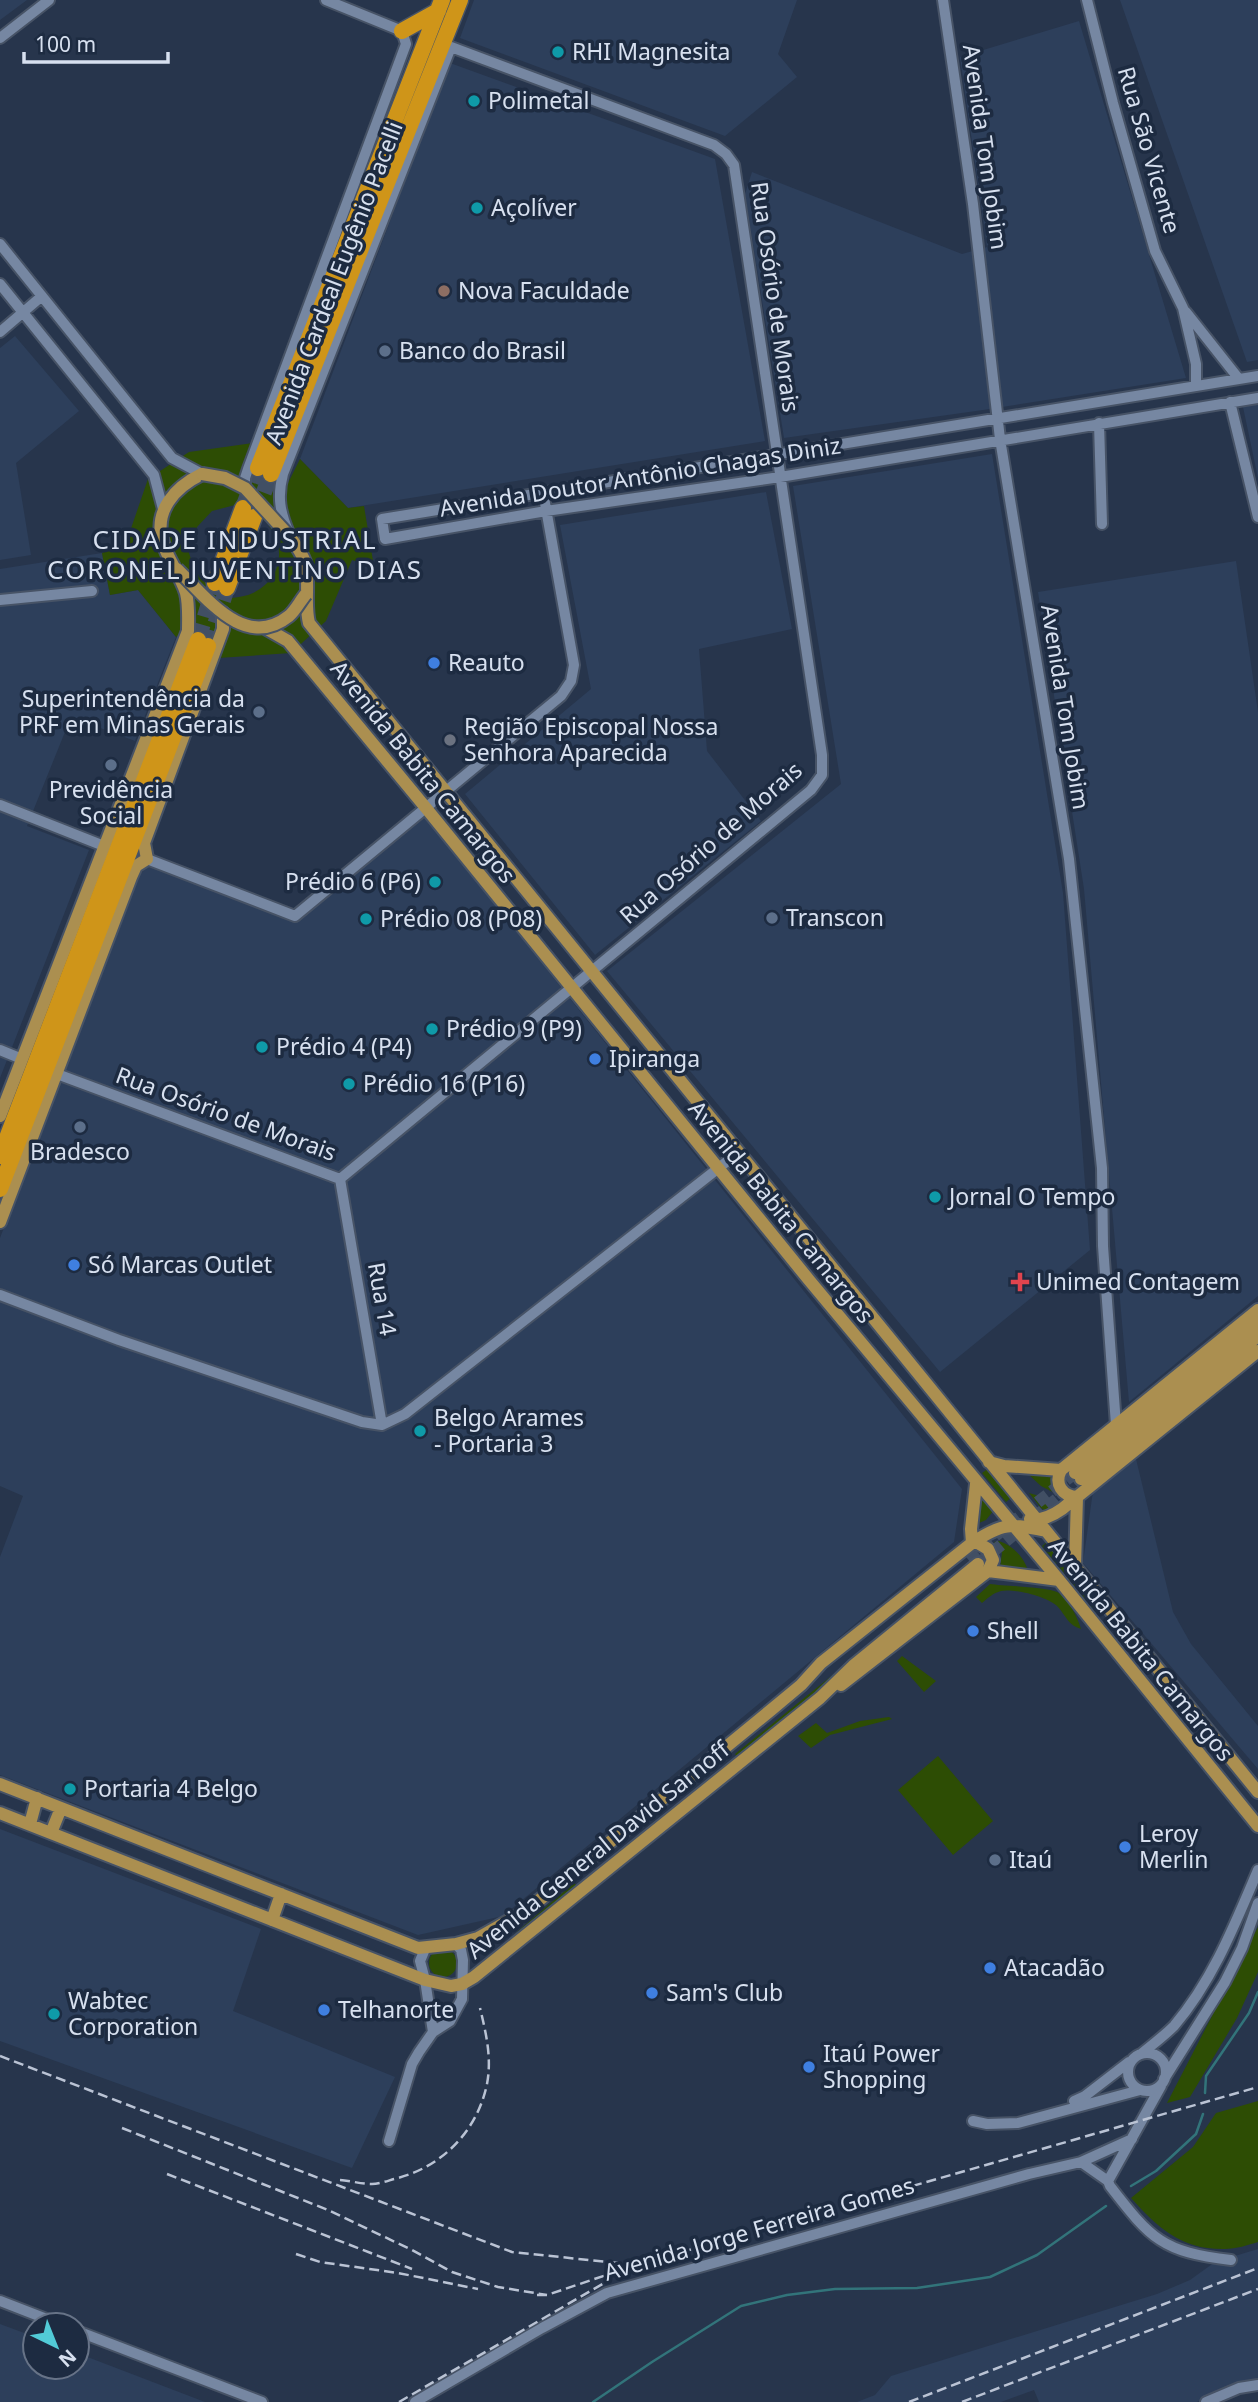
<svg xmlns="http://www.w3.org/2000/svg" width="1258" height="2402" font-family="'Noto Sans',sans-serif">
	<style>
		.built { fill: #2d3f5b }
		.green { fill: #2d4d04; fill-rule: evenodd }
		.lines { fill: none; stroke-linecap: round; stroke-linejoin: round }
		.stream { stroke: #32747a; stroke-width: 2.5 }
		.major-tunnel { stroke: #414f64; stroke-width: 12; stroke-dasharray: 12 6; stroke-linecap: butt }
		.highway-tunnel { stroke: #414f64; stroke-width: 16; stroke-dasharray: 16 8; stroke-linecap: butt }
		.minor-casing { stroke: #475366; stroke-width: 14 }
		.major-casing { stroke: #475366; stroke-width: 16 }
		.highway-casing { stroke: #475366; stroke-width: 19 }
		.minor { stroke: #7687a2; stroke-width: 10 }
		.major { stroke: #ab8f50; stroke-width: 12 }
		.highway { stroke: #cf9519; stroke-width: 16 }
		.rail { stroke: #bac3d4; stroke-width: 2.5; stroke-dasharray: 10 5; stroke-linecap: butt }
		.major-bridge-casing { stroke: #475366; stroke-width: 16; stroke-linecap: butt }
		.major-bridge { stroke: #ab8f50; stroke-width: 12 }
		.culture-dot { fill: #0f9aa8; stroke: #1d2b41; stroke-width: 2.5 }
		.education-dot { fill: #8d6e63; stroke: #1d2b41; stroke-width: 2.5 }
		.service-dot { fill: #5c6f8a; stroke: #1d2b41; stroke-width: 2.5 }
		.shop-dot { fill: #3f7fe0; stroke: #1d2b41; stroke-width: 2.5 }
		.worship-dot { fill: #6b7280; stroke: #1d2b41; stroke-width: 2.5 }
		.health-dot { fill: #e0444e; stroke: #1d2b41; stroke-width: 2.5 }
		.labels { text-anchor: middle; stroke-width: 7; stroke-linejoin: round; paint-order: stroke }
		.poi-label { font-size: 23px; fill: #d7e0ef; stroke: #1d2b41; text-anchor: start }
		.street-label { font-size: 23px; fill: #d7e0ef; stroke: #1d2b41 }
		.quarter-label { font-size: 26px; letter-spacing: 2px; fill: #d7e0ef; stroke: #1d2b41 }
	</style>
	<rect width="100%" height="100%" fill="#27354c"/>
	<path class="built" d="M0 0H27L0 20Z
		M474 0H797L778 54 797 77 725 136 460 38Z
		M1120 0H1258V360L1247 362Z
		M1079 21 1186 378 983 410 784 438 745 194 752 172 962 254 987 247 960 57Z
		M450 63 715 159 765 441 348 508 300 459Z
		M15 336 79 411 16 463 31 555 0 560V348Z
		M1258 404V478L1243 407Z
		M992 454 1063 893 1090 1250 940 1372 607 971 841 784 793 486Z
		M766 492 792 629 699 649 707 751 761 821 595 955 465 794 591 689 560 525Z
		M102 553 110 595 138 590 176 637 135 741 71 717 27 826 89 850 0 1078V569Z
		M1236 561 1258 712V1296L1129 1402 1084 889 1038 592Z
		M424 816 962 1489 954 1542 503 1916 418 1935 0 1775V1557L23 1496 0 1486V1238L140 874 150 865 296 922Z
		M1136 1459 1173 1612 1191 1644 1258 1726V1769L1083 1563 1093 1491Z
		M0 1829 261 1929 233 2011 395 2077 352 2168 0 2041Z
		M1258 2249V2381L1242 2384 1197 2402H1039L1034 2390 1001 2402H857L875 2395 891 2376 1157 2294 1190 2280 1215 2262Z
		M0 2324 35 2337V2367H77V2353L205 2402H0Z"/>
	<path class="green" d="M253 443 250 474 285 489 300 459 348 508 364 506 374 567 352 560 326 621 291 653 218 658 225 636 193 623 176 637 138 590 110 595 102 553 126 543 148 479 189 452ZM235 505C244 510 257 513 264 520 287 543 284 578 253 593 247 596 239 597 232 598L207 585 195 571 188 550 197 527 212 511Z
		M989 1468 1012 1497 1006 1502 982 1473Z
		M1028 1474 1056 1475 1068 1500 1041 1486Z
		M1029 1493 1050 1499 1057 1507 1046 1511 1041 1508Z
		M982 1498 994 1510 986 1520 979 1523Z
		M999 1541C1013 1546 1023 1556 1028 1570L1000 1568 1002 1553 994 1542Z
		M1048 1541 1101 1607 1097 1613 1042 1546Z
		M990 1584C1003 1586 1047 1587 1057 1592 1068 1598 1078 1618 1081 1629 1068 1625 1066 1616 1058 1607 1049 1597 1013 1588 1001 1591 993 1593 988 1598 982 1603L976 1597Z
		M902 1656 936 1681 924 1692 897 1661Z
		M835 1673 837 1676 739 1759 735 1754Z
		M889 1717 892 1719 830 1735 811 1748 798 1736 816 1723 827 1733 860 1721Z
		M938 1756 993 1821 953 1855 898 1790Z
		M574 1883 580 1889 505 1946 518 1931Z
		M1258 1927V1972L1237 2018 1190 2097 1167 2103Z
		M429 1963a14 14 0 1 1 28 0a14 14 0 1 1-28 0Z
		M1258 2101V2242C1248 2245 1236 2249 1225 2249 1182 2250 1159 2229 1131 2198L1193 2147 1216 2113Z"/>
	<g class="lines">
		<path class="stream" d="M1205 2093 1206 2076 1249 2013 1258 1992
			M1131 2186 1156 2171 1196 2134 1203 2114
			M593 2402 652 2362 741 2306 787 2295 835 2289 917 2288 990 2277 1037 2255 1106 2206"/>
		<path class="major-tunnel" d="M967 1558 1075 1473
			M978 1564 1081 1479"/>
		<path class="highway-tunnel" d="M244 505 258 468
			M255 515 271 474
			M198 640 215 583
			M208 646 227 588"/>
		<defs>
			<path id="minor" d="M943 0 973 204 1000 439 1069 859 1102 1168 1103 1246 1116 1425
				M1087 0 1113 103 1155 251 1183 308 1196 364V386
				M0 38 49 0
				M0 244 172 458 202 474
				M0 284 154 475 163 509
				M1186 312 1239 379
				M0 332 42 296
				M1258 376 382 519 385 539 546 511 780 477 1258 398
				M1230 402 1258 517
				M1099 423 1102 524
				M245 488V478L248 469 406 44 402 31 326 0
				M0 600 92 591
				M0 805 104 846
				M147 859 295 916 561 696 571 681 574 665 543 492
				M0 1050 22 1059
				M57 1074 340 1179 811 790 822 775V755L734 165 726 154 714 145 451 47 283 474C277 497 280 512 289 533
				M340 1179 382 1425
				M0 1295 119 1340 362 1422 382 1425 405 1414 739 1152
				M425 1949 420 1961 425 1980 433 2032
				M1128 2072a19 19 0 1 1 38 0a19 19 0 1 1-38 0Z
				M1141 2054C1152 2045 1164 2036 1174 2026 1213 1980 1235 1924 1258 1870
				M1164 2079 1225 1982 1242 1948 1258 1903
				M1074 2101 1085 2096 1129 2062
				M973 2121 987 2124 1018 2123 1140 2090
				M389 2141 412 2064 419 2052 433 2032 450 2021 462 1999 463 1960 461 1950 456 1944
				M1081 2162 1108 2181 1110 2186C1151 2239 1162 2252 1231 2260
				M1108 2181 1161 2086
				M0 2301 62 2325
				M77 2331 262 2402
				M415 2402 542 2328 607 2293 1029 2174 1081 2162 1132 2139
				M1206 2402 1239 2388 1258 2385"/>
			<path id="major" d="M291 538C296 545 302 554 305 562 310 582 304 603 309 623L1258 1792
				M267 629 288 641 426 808 809 1280 1059 1580 1258 1826
				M0 1116 188 631C188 618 189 605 186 593 180 574 168 560 163 543 153 511 175 487 202 474
				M0 1222 131 877 136 866 147 859 144 843 223 629V613
				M989 1462 1004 1466 1061 1470
				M1075 1473 1258 1323
				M1081 1479 1258 1336
				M1077 1497C1062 1496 1054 1484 1061 1470L1258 1310
				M1030 1519C1042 1521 1052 1516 1062 1509L1258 1351
				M972 1543 971 1529 976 1484
				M972 1543H978L988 1549 993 1560 988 1571
				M1075 1567 1077 1497
				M841 1685 988 1571 1059 1580
				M0 1784 418 1948 456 1944 478 1938 526 1911 771 1710 801 1685 821 1663 972 1543C1002 1523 1011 1523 1046 1531
				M0 1813 425 1980 451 1986 462 1984 474 1977 820 1698 853 1666 978 1564
				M30 1824 37 1798
				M51 1833 61 1808
				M272 1920 281 1894"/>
			<path id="highway" d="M402 31 438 11
				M258 468 442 0
				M271 474 460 0
				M215 583 243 508
				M227 588 254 517
				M0 1156 198 640
				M0 1189 208 646"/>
		</defs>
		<use href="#minor" class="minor-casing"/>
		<use href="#major" class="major-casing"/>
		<use href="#highway" class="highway-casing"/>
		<use href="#minor" class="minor"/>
		<use href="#major" class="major"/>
		<use href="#highway" class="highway"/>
		<path class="rail" d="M0 2056 512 2252 637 2265 1258 2087
			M122 2128 328 2210 412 2250 452 2272 498 2287 547 2295
			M167 2174 412 2269
			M340 2180C351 2181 362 2184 372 2184 379 2184 387 2181 394 2179 441 2168 477 2132 487 2084 492 2058 486 2033 480 2008
			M296 2254 320 2262 398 2273 478 2289
			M537 2295H547L630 2267
			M399 2402 606 2282
			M909 2402 1258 2268
			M962 2402 1258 2289"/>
		<defs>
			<path id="major-bridge" d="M202 474 225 478 245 488 291 538
				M177 569C207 598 245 651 289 616 296 610 300 601 306 594"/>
		</defs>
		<use href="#major-bridge" class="major-bridge-casing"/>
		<use href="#major-bridge" class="major-bridge"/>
	</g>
	<g class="culture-dot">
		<circle cx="558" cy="52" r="7"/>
		<circle cx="474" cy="101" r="7"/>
		<circle cx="477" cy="208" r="7"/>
		<circle cx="435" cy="882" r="7"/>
		<circle cx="366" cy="919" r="7"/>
		<circle cx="432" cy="1029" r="7"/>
		<circle cx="262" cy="1047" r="7"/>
		<circle cx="349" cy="1084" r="7"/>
		<circle cx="935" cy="1197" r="7"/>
		<circle cx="420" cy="1431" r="7"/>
		<circle cx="70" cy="1789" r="7"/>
		<circle cx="54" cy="2014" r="7"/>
	</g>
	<circle class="education-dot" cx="444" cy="291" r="7"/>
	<g class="service-dot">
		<circle cx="385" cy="351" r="7"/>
		<circle cx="259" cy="712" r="7"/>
		<circle cx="111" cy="765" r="7"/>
		<circle cx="772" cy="918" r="7"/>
		<circle cx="80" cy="1127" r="7"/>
		<circle cx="995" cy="1860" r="7"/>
	</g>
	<g class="shop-dot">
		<circle cx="434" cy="663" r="7"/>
		<circle cx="595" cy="1059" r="7"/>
		<circle cx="74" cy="1265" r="7"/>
		<circle cx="973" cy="1631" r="7"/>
		<circle cx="1125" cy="1847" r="7"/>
		<circle cx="990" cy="1968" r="7"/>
		<circle cx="652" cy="1993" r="7"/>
		<circle cx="324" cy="2010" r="7"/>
		<circle cx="809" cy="2067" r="7"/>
	</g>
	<circle class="worship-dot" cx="450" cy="740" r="7"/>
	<path class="health-dot" d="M1016.5 1271.5h7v7h7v7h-7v7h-7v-7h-7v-7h7z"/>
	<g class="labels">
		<g class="poi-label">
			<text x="572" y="60">RHI Magnesita</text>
			<text x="488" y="109">Polimetal</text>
			<text x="491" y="216">Açolíver</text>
			<text x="458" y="299">Nova Faculdade</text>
			<text x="399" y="359">Banco do Brasil</text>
			<text x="448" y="671">Reauto</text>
			<text x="245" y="707" text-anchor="end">Superintendência da<tspan x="245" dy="26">PRF em Minas Gerais</tspan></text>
			<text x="464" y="735">Região Episcopal Nossa<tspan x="464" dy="26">Senhora Aparecida</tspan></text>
			<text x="111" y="798" text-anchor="middle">Previdência<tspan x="111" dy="26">Social</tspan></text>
			<text x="421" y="890" text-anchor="end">Prédio 6 (P6)</text>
			<text x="786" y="926">Transcon</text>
			<text x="380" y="927">Prédio 08 (P08)</text>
			<text x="446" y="1037">Prédio 9 (P9)</text>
			<text x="276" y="1055">Prédio 4 (P4)</text>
			<text x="609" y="1067">Ipiranga</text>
			<text x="363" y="1092">Prédio 16 (P16)</text>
			<text x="80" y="1160" text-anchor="middle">Bradesco</text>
			<text x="949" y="1205">Jornal O Tempo</text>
			<text x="88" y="1273">Só Marcas Outlet</text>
			<text x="1036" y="1290">Unimed Contagem</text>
			<text x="434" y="1426">Belgo Arames<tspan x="434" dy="26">- Portaria 3</tspan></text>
			<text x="987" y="1639">Shell</text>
			<text x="84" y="1797">Portaria 4 Belgo</text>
			<text x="1139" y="1842">Leroy<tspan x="1139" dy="26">Merlin</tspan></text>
			<text x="1009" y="1868">Itaú</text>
			<text x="1004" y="1976">Atacadão</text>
			<text x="666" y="2001">Sam's Club</text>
			<text x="68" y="2009">Wabtec<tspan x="68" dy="26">Corporation</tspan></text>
			<text x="338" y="2018">Telhanorte</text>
			<text x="823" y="2062">Itaú Power<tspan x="823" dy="26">Shopping</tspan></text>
		</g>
		<g class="street-label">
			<text transform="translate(985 147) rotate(82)" y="8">Avenida Tom Jobim</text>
			<text transform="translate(1149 150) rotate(74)" y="8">Rua São Vicente</text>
			<text transform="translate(334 283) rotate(-69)" y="8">Avenida Cardeal Eugênio Pacelli</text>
			<text transform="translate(775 297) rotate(82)" y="8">Rua Osório de Morais</text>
			<text transform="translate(640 477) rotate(-9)" y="8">Avenida Doutor Antônio Chagas Diniz</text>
			<text transform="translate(1065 707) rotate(81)" y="8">Avenida Tom Jobim</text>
			<text transform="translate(423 772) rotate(51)" y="8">Avenida Babita Camargos</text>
			<text transform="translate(711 843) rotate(-41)" y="8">Rua Osório de Morais</text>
			<text transform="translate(226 1114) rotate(20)" y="8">Rua Osório de Morais</text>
			<text transform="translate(781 1212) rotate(51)" y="8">Avenida Babita Camargos</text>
			<text transform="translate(382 1299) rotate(80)" y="8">Rua 14</text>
			<text transform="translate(1141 1650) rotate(51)" y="8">Avenida Babita Camargos</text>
			<text transform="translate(598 1850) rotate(-39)" y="8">Avenida General David Sarnoff</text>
			<text transform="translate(759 2229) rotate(-16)" y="8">Avenida Jorge Ferreira Gomes</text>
		</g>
		<g class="quarter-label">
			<text x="235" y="549">CIDADE INDUSTRIAL<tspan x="235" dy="30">CORONEL JUVENTINO DIAS</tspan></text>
		</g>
	</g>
	<g transform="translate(56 2346) rotate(137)"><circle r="33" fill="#1d2b41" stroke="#677387" stroke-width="2"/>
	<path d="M0-5L12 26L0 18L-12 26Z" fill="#52cbd7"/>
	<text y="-10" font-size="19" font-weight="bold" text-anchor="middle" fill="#d7e0ef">N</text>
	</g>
	<path d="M24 52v10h144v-10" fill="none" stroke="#d7e0ef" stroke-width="3.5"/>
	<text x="35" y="52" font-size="21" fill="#d7e0ef" stroke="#1d2b41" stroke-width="5" paint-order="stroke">100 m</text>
</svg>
